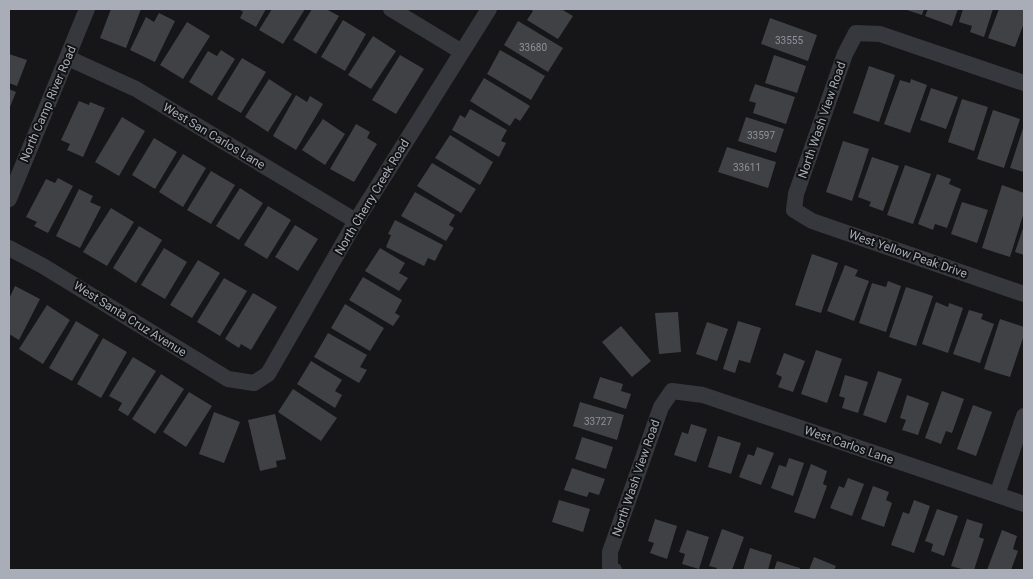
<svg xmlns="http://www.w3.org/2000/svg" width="1033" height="579" font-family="Roboto,sans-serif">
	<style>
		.building { fill: #404145 }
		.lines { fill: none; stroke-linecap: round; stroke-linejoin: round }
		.street { stroke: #37383d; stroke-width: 16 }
		.labels { text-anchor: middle; stroke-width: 4; stroke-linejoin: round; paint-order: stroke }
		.number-label { font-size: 10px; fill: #8e929b }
		.street-label { font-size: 12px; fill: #a8adb8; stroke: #111113 }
	</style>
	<rect width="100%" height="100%" fill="#161618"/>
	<path class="building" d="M111 9H141L126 48 100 38Z
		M239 9H266L256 27 240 18 243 12Z
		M272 9H305L283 44 259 30Z
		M312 9H326L339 16 316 54 293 40Z
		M530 9H561L573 16 558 39 527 20 533 11Z
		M904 9H924L922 15Z
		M928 9H958L952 26 925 16Z
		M963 9H993L984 37 970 32 972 26 959 22Z
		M999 9H1024V23L1015 47 988 38Z
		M159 13 175 21 155 62 130 50 146 17 154 22Z
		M770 18 817 35 808 61 761 44Z
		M343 20 366 34 345 71 321 57Z
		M518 21 563 48 548 72 504 45Z
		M187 22 210 36 183 79 160 65Z
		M373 36 396 51 371 89 348 75Z
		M221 50 235 59 212 96 189 82 208 51 217 56Z
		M500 50 545 76 531 100 487 74Z
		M9 54 27 60 17 86 9 83Z
		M400 55 424 69 396 114 372 100Z
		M774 55 806 66 797 93 765 83Z
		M242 58 266 72 241 113 217 99Z
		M869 66 895 75 879 122 853 113Z
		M484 78 530 106 520 121 515 118 510 126 470 101Z
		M269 79 292 94 268 132 245 117Z
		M911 79 927 85 910 133 884 124 900 80 910 83Z
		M755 84 795 97 786 124 753 113 756 103 749 101Z
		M931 88 958 97 946 129 920 120Z
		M9 89 16 92 10 107H9Z
		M296 95 307 102 310 96 323 104 296 150 273 136Z
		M962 99 988 107 974 151 948 142Z
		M79 101 89 105 90 102 105 108 83 157 67 150 70 144 61 140Z
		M470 109 507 130 501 141 506 143 499 157 452 130 460 115 465 118Z
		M993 110 1020 119 1004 168 977 159Z
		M122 117 145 131 119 176 95 162Z
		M746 117 784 129 776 153 738 141Z
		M323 119 345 134 325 165 302 150Z
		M356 124 370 132 367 138 377 144 354 182 330 169Z
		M1024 125V172L1010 168Z
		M450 135 493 162 480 185 435 158Z
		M154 138 177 152 155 189 132 175Z
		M843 141 869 149 852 201 826 192Z
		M727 147 776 162 768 188 718 172Z
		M183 154 206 168 183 207 159 192Z
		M872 157 899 166 883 211 869 206 871 202 858 197Z
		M432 163 476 189 461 213 417 186Z
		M905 165 931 174 913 224 887 215Z
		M211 171 235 185 211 224 187 210Z
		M937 174 951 179 949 184 961 189 947 228 935 224 933 230 918 224Z
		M58 178 73 186 48 233 34 226 37 222 26 217 46 179 55 183Z
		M1002 185 1024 193V212L1010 257 982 248Z
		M240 188 263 203 239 240 216 226Z
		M79 189 93 196 90 202 101 207 80 248 56 236Z
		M415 192 455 215 449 225 454 228 446 241 401 216Z
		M962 202 988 210 977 243 951 234Z
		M268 206 291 220 267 259 244 245Z
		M111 208 134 222 107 266 83 252Z
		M395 220 443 245 435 261 428 258 424 266 386 247 391 235 388 234Z
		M295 225 318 239 298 271 275 257Z
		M1024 225V255L1015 252Z
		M139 226 162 240 136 283 113 268Z
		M164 248 187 262 165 299 141 285Z
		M380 248 405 263 399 273 408 278 399 291 365 271Z
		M812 254 838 263 821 313 795 305Z
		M198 260 220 273 192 318 170 305Z
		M845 265 858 270 855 276 869 281 854 321 827 311Z
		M363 277 402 300 395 313 400 316 393 326 349 300Z
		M224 278 247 291 220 336 197 322Z
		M888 281 901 286 886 332 859 323 872 283 886 287Z
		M15 286 40 299 19 340 9 334V299Z
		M906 287 933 296 916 346 889 337Z
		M253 293 277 307 251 350 241 344 239 348 225 339Z
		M936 302 948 307 949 303 963 308 948 353 922 344Z
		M345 304 384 328 370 351 331 328Z
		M47 305 70 320 43 364 19 349Z
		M969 310 983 314 981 319 994 324 980 363 953 354Z
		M678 312 681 352 659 354 655 313Z
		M1000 319 1024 327V335L1010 377 984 369Z
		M76 321 99 335 72 381 49 368Z
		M738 321 761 328 750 363 739 360 735 373 723 369Z
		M707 322 728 329 717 361 696 354Z
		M621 326 651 361 632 377 602 342Z
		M328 333 367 355 360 367 367 370 359 383 314 357Z
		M103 338 127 352 101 398 77 384Z
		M816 350 842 359 827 403 801 394Z
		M784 353 805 361 793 392 778 387 782 377 776 374Z
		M133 357 156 371 128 416 118 410 122 403 109 396Z
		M311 361 342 380 335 391 342 395 335 408 297 384Z
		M878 371 902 379 886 423 863 415Z
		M161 374 184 389 155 434 132 419Z
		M845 375 868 382 858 413 842 408 845 398 839 396Z
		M600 377 623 384 621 391 631 394 626 409 593 398Z
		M293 389 337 418 321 441 278 412Z
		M942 391 964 399 952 433 946 431 941 444 925 438Z
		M189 392 212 406 186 447 163 432Z
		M907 395 929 403 918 435 902 430 906 420 900 418Z
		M580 402 624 415 617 440 573 426Z
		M973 405 992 412 976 456 957 449Z
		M214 412 240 422 224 463 199 454Z
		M275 414 286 459 276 461 277 467 260 471 248 420Z
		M691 424 707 429 696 462 674 455 682 432 688 434Z
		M718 436 741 443 731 474 708 467Z
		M582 437 613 447 606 469 575 459Z
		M757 447 774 453 761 485 739 477 748 454 754 456Z
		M789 458 804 463 793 496 771 488 779 465 786 467Z
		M811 464 827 471 823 484 827 486 815 519 794 512Z
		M572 468 605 479 599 495 589 492 587 497 564 490Z
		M848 478 864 484 852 516 830 508 839 486 844 488Z
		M873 486 889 492 886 500 892 503 884 527 861 519Z
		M559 500 590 509 583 532 552 522Z
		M914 500 930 506 914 553 891 545 903 512 909 514Z
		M937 509 958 516 944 556 931 551 933 544 925 541Z
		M655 519 677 526 667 559 650 553 654 543 648 541Z
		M967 519 983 524 979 537 984 539 974 570H965L951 566Z
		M722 529 744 537 732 570H716L717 568 709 566Z
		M687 530 709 537 699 569 682 564 685 554 679 552Z
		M1002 530 1017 536 1013 549 1018 551 1011 570H987Z
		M750 548 772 555 768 570H743Z
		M814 557 836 566 834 570H809Z
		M777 561 800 568 799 570H774Z"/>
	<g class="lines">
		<path class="street" d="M391 9 462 52
			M68 58 136 89 356 221
			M1024 83 880 34 856 33 845 54 796 194 794 210 812 221 1024 294
			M9 199 87 9
			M9 248 43 266 228 379 254 383 268 374 356 221 489 9
			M997 495 1024 416
			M614 570 610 568V552L661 407 672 391 703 395 1024 504"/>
	</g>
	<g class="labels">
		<g class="number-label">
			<text x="789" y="44">33555</text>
			<text x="533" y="51">33680</text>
			<text x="761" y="139">33597</text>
			<text x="747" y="171">33611</text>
			<text x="598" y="425">33727</text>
		</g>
		<g class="street-label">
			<text transform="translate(48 104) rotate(-67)" y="4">North Camp River Road</text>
			<text transform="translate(822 120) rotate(-71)" y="4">North Wash View Road</text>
			<text transform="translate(214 136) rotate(31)" y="4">West San Carlos Lane</text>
			<text transform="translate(372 197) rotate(-59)" y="4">North Cherry Creek Road</text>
			<text transform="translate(908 254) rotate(19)" y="4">West Yellow Peak Drive</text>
			<text transform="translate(130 319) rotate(32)" y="4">West Santa Cruz Avenue</text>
			<text transform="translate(849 445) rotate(19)" y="4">West Carlos Lane</text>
			<text transform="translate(636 478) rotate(-71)" y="4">North Wash View Road</text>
		</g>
	</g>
	<rect width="1033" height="579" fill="none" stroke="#a8adb8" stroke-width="20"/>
</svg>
